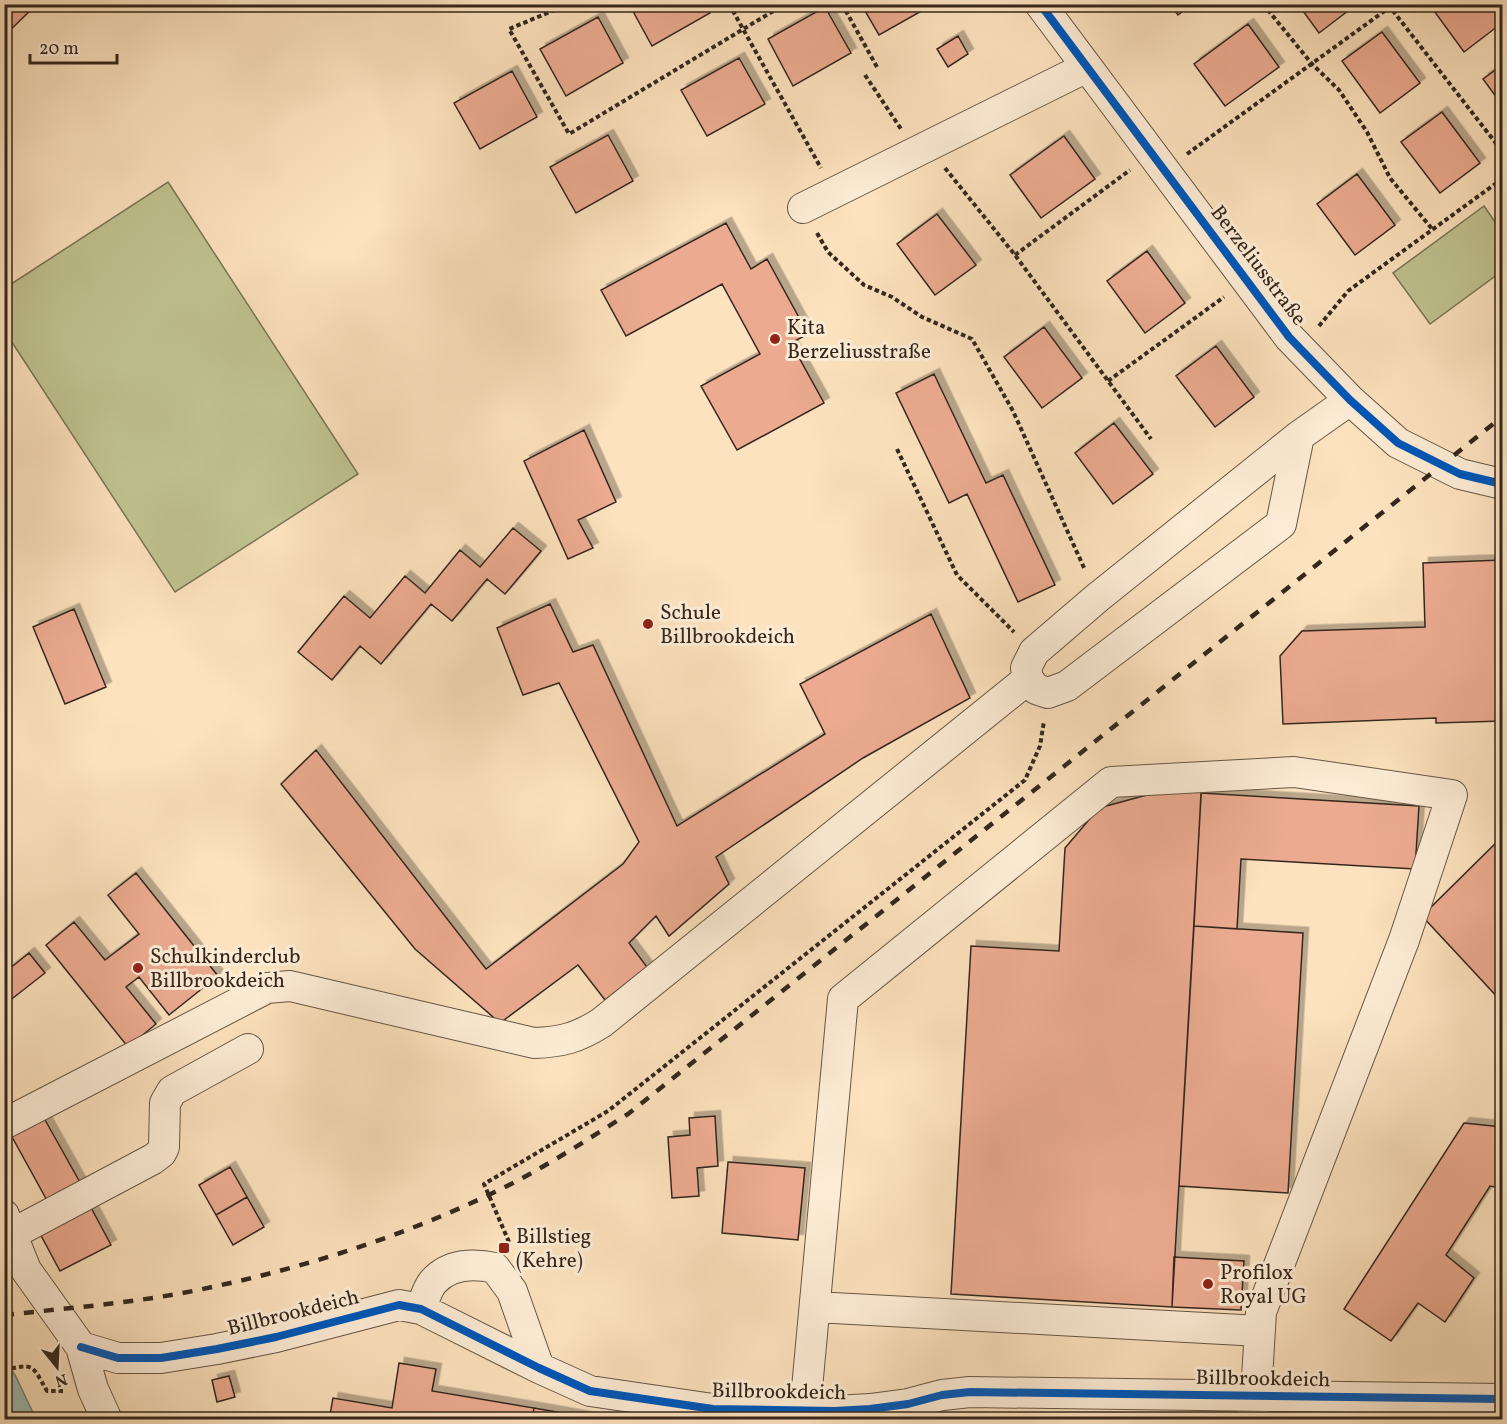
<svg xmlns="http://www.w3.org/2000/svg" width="1507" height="1424" font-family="Vollkorn,serif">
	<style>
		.green { fill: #c0c391; stroke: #7a7557; stroke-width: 1.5 }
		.water { fill: #9fbdb4; stroke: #748178; stroke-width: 1.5 }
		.building { fill: #ecab91; stroke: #34271d; stroke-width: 1.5; filter: url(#shadow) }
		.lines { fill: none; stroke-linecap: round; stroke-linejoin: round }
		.minor-casing { stroke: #665645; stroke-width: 32 }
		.path { stroke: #34271d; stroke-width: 4; stroke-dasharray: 4.5 3; stroke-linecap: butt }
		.minor { stroke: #fdecd5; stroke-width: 30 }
		.rail { stroke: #34271d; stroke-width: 4.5; stroke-dasharray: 10 10; stroke-linecap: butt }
		.cycleway-casing { stroke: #fdecd5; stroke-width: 11 }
		.cycleway { stroke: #0057b8; stroke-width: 8 }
		.poi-dot { fill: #8f2418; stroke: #fdecd5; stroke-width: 2 }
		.labels { text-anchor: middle; stroke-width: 6; stroke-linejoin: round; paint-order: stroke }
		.street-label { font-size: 21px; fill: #34271d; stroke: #fdecd5 }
		.poi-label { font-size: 21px; fill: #34271d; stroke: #fdecd5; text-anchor: start }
	</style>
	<defs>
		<filter id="shadow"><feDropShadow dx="5.5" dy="-5.5" stdDeviation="0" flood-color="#0004"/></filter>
	</defs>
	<rect width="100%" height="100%" fill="#fce2be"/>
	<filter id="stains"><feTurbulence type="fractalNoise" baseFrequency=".00333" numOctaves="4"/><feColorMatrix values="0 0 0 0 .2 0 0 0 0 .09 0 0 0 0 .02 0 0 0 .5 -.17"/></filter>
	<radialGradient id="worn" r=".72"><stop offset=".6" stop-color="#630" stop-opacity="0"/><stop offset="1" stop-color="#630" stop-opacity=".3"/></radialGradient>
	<path class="green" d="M168 182 358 474 175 592 4 330 5 288Z
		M1484 206 1502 232V271L1430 324 1393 273Z"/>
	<path class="water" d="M4 1360 15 1375 36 1419H5Z"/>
	<path class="building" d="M4 4H37L4 36Z
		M629 4H705L710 13 652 46Z
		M861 4H934L879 35Z
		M1170 4H1192L1178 15Z
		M1298 4H1357L1319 33Z
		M1429 4H1491L1502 19V23L1464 52Z
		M825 7 851 53 793 86 768 39Z
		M598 17 623 63 566 96 540 49Z
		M1248 24 1279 67 1225 106 1194 64Z
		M1382 32 1420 83 1380 113 1342 61Z
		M958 36 968 54 948 67 937 49Z
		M739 58 765 104 707 136 681 90Z
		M1502 65V105L1483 79Z
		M512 71 537 117 480 149 454 103Z
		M1442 112 1480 163 1440 193 1401 142Z
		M608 135 633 181 576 213 550 167Z
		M1064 136 1095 179 1041 218 1010 175Z
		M1357 174 1395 225 1355 255 1317 204Z
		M937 214 976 265 935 295 897 244Z
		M726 223 751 269 767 259 808 334 791 343 824 403 737 450 701 386 760 354 722 284 626 336 601 290Z
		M1147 251 1185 303 1145 333 1107 281Z
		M1044 327 1082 378 1042 408 1004 357Z
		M1216 346 1254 397 1215 427 1176 376Z
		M934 374 986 483 1003 475 1055 585 1018 602 967 494 949 503 896 393Z
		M1114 423 1153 474 1113 504 1075 453Z
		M584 430 616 502 578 520 593 548 568 559 524 461Z
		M513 528 541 551 505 594 487 579 452 621 431 604 381 664 360 646 332 680 298 652 344 596 370 618 405 576 425 593 460 550 480 567Z
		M1502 560V721L1436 723V718L1283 724 1280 656 1302 631 1425 627 1423 563Z
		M550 604 573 652 593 645 677 826 825 734 800 684 931 614 970 698 863 758 716 857 729 884 669 936 656 916 629 943 647 967 605 1000 578 965 500 1023 415 949 281 784 316 750 486 969 623 864 639 842 559 683 523 695 497 628Z
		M74 609 106 687 65 704 33 627Z
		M1202 780 1172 1307 951 1294 971 946 1059 951 1065 848 1099 808Z
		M1201 793 1419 806 1415 869 1241 859 1237 929 1194 926Z
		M1502 837V1002L1422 916Z
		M136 873 218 976 169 1015 139 977 126 987 156 1024 128 1047 46 945 74 922 105 960 139 934 108 895Z
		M1194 926 1303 933 1288 1193 1179 1186Z
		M29 953 45 973 4 1005V973Z
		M715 1116 718 1166 697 1168 699 1196 672 1198 668 1137 690 1135 689 1118Z
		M44 1118 82 1186 49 1204 11 1135Z
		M1464 1123 1502 1127V1188L1490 1186 1446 1255 1474 1278 1445 1322 1418 1303 1391 1341 1344 1309Z
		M728 1162 805 1168 798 1240 722 1233Z
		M230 1167 247 1197 216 1215 199 1185Z
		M247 1197 264 1227 233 1245 216 1215Z
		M88 1202 111 1245 60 1271 37 1228Z
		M1174 1257 1244 1261 1241 1310 1172 1307Z
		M399 1363 436 1369 432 1391 534 1408 532 1420H329L333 1398 392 1408Z
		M229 1376 235 1397 217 1402 212 1380Z
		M534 1408 602 1420H532Z"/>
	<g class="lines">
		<defs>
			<path id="minor" d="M1040 4 1289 337 1350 400 1398 443 1460 474 1502 484
				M803 208 1087 67
				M1299 436 1281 524 1067 686 1048 693 1036 689 1028 679 1026 668 1034 652 1097 598 1299 436 1350 400
				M4 1124 267 988 290 986 534 1043C562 1042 577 1038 601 1023L1028 679
				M4 1215 26 1270 81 1347 93 1389 107 1420
				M12 1234 153 1159 161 1153 164 1147 165 1103 172 1091 248 1049
				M815 1307 1260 1331
				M421 1309C424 1301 427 1289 433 1282 449 1264 473 1263 495 1268L512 1291 539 1368
				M81 1347 118 1358H161L217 1349 276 1337 399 1305 421 1309 539 1368 590 1391 713 1409 835 1411 870 1409 908 1404 942 1395 970 1392 1502 1399
				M805 1410 843 999 1111 782 1294 772 1452 795 1404 940 1261 1312 1256 1395 1252 1420"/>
		</defs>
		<use href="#minor" class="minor-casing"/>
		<path class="path" d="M569 4 509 29 569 134 785 4
			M729 4 821 168
			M842 4 877 67
			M1263 4 1312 64 1339 90 1367 132 1390 178 1433 230
			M865 75 901 129
			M1187 154 1390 7 1502 151
			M945 168 1015 255 1151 439
			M817 233 828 252 864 285 892 297 922 317 972 339 1013 411 1085 570
			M1015 255 1130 170
			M1319 326 1348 291 1502 179
			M1108 381 1224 297
			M897 449 957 575 1014 632
			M509 1242 484 1184 608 1111 1025 780 1040 746 1044 721
			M4 1370C35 1363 32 1365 47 1391H63"/>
		<use href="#minor" class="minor"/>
		<path class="rail" d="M4 1315C69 1308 134 1303 198 1290 305 1268 409 1235 507 1186 549 1165 588 1139 628 1114L1502 417"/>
		<defs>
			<path id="cycleway" d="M1040 4 1289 337 1350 400 1398 443 1460 474 1502 484
				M81 1347 118 1358H161L217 1349 276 1337 399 1305 421 1309 539 1368 590 1391 713 1409 835 1411 870 1409 908 1404 942 1395 970 1392 1502 1399"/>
		</defs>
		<use href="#cycleway" class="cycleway-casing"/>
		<use href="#cycleway" class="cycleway"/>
	</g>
	<g class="poi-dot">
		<circle cx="775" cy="339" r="6"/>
		<circle cx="648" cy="624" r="6"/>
		<circle cx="138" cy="968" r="6"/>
		<rect x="498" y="1242" width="12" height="12" rx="3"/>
		<circle cx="1208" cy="1284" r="6"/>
	</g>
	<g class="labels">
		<g class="street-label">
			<text transform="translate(1259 265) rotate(53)" y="7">Berzeliusstraße</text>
			<text transform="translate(293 1312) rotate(-14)" y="7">Billbrookdeich</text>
			<text transform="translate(1263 1378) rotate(1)" y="7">Billbrookdeich</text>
			<text transform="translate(779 1391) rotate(1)" y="7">Billbrookdeich</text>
		</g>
		<g class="poi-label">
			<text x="787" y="334">Kita<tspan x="787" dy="24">Berzeliusstraße</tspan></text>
			<text x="660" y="619">Schule<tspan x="660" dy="24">Billbrookdeich</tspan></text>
			<text x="150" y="963">Schulkinderclub<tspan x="150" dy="24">Billbrookdeich</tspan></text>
			<text x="516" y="1243">Billstieg<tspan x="516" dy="24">(Kehre)</tspan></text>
			<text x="1220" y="1279">Profilox<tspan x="1220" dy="24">Royal UG</tspan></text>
		</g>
	</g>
	<rect width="1507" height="1424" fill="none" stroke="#fce2be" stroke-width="24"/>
	<rect x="6" y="6" width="1495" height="1412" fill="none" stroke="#34271d" stroke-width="3"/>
	<rect x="12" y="12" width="1483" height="1400" fill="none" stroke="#34271d" stroke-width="1.5"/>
	<g transform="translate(57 1367) rotate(162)" stroke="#fdecd5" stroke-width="4.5" paint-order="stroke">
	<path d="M0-4.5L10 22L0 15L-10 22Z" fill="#34271d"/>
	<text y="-9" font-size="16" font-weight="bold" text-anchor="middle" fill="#34271d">N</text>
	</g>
	<path d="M30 54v9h87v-9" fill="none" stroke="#34271d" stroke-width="3"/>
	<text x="39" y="54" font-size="18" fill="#34271d" stroke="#fdecd5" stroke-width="4.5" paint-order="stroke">20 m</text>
	<rect width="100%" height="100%" filter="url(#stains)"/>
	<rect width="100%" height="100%" fill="url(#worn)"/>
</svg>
